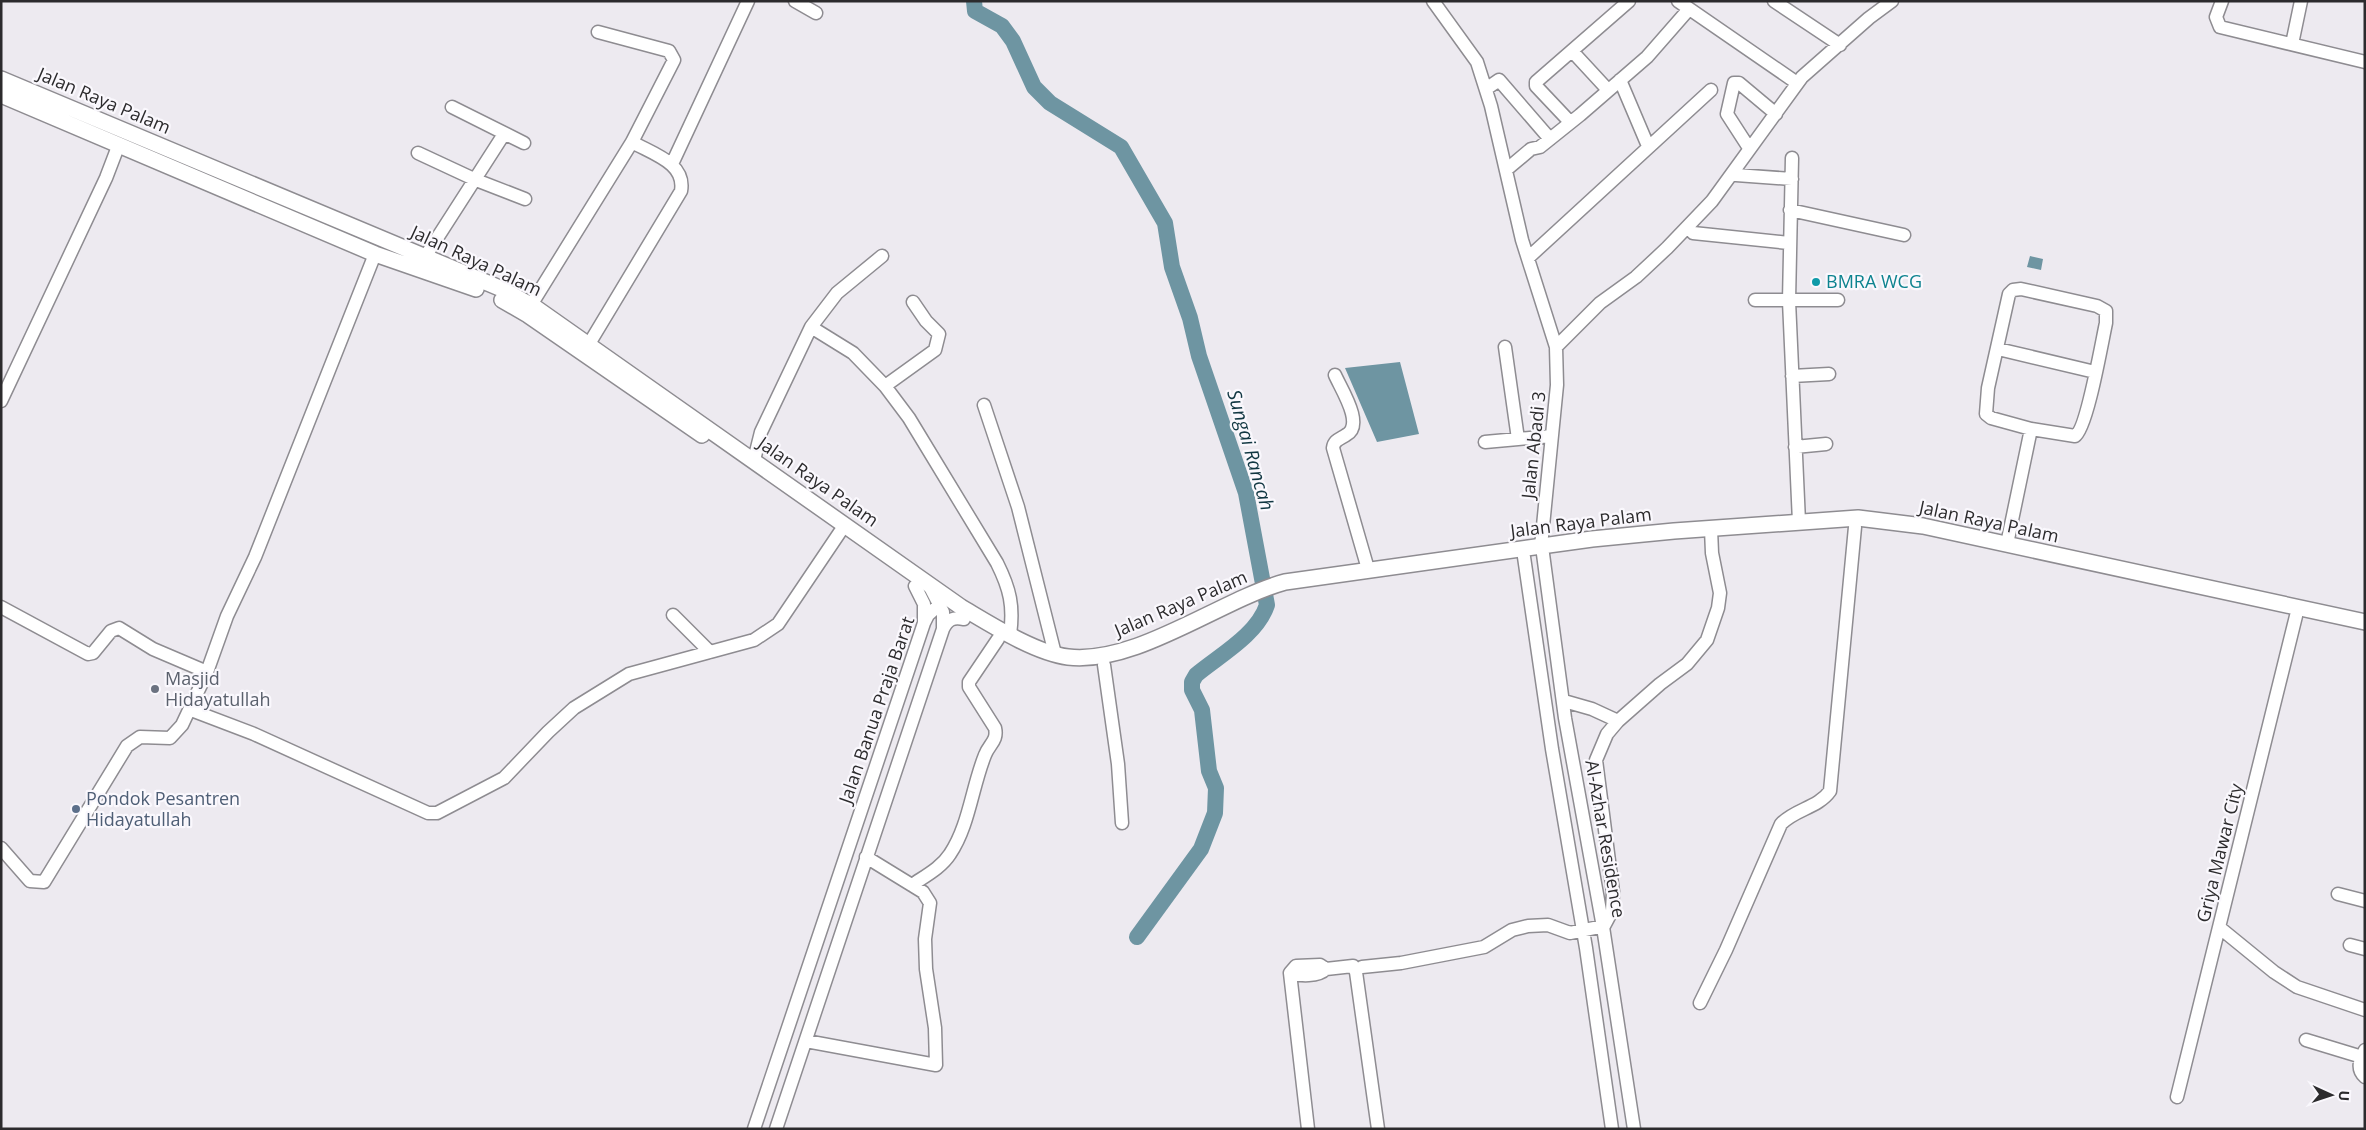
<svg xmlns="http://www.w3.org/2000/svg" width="2366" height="1130" font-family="'Open Sans',sans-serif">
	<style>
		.water { fill: #6e95a2 }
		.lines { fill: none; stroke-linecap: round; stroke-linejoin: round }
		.river { stroke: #6e95a2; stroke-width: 16 }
		.minor-casing { stroke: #8e8c91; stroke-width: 15 }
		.major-casing { stroke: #8e8c91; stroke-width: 18 }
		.minor { stroke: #fff; stroke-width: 12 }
		.major { stroke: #fff; stroke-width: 15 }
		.culture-dot { fill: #0f9aa8; stroke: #faf8fd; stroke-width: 2 }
		.worship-dot { fill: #6b7280; stroke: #faf8fd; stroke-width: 2 }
		.service-dot { fill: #5c6f8a; stroke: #faf8fd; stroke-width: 2 }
		.labels { text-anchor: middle; stroke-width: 4.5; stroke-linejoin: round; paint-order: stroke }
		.street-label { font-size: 18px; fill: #2c2b2d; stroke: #faf8fd }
		.culture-label { font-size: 18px; fill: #0d838f; stroke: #faf8fd; text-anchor: start }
		.worship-label { font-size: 18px; fill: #5b616d; stroke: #faf8fd; text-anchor: start }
		.service-label { font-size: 18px; fill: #4e5e75; stroke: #faf8fd; text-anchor: start }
		.water-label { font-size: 19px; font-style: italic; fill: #113742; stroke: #faf8fd }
	</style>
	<rect width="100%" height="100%" fill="#edeaf0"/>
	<path class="water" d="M2030 256 2043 259 2041 270 2027 267Z
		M1400 362 1419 434 1377 442 1345 368Z"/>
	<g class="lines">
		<path class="river" d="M974 1 975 11 1002 26 1013 41 1034 87 1050 103 1121 147 1165 223 1172 267 1190 318 1199 356 1246 493 1267 605C1257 635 1220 655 1196 675L1192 682V690L1202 710 1209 771 1216 788 1215 813 1201 849 1137 937"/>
		<defs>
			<path id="minor" d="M795 1 816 13
				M1433 1 1477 62 1491 106 1522 240 1556 347 1557 385 1541 546
				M1678 1 1797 83
				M1774 1 1840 45
				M2222 1 2216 17 2220 27 2365 62
				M2292 44 2301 1
				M1572 51 1608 90
				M1620 80 1648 146
				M1486 89 1499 80 1550 139
				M452 107 524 143
				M1570 122 1536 86V82L1629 1
				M1749 148 1727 114 1734 83H1739L1776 114
				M418 153 476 180 525 199
				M1792 158 1789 301 1799 522
				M672 164 748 1
				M1506 170 1531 149 1540 147 1580 115 1647 57 1689 9
				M1736 175 1792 179
				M1790 210 1904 235
				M1693 233 1789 243
				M425 257 504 134
				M1528 258 1711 90
				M2021 289 2097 306 2106 311V323C2102 341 2087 429 2075 436L2031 429 1991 418 1986 414 1988 388 2009 294 2013 290Z
				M1755 300H1838
				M531 305 632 142 674 60 669 51 598 32
				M811 327 837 293 882 256
				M589 344 681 191C686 163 653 154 632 142
				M1505 347 1518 439 1552 436
				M1556 347 1600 303 1636 277 1667 248 1712 201 1802 77 1869 18 1892 1
				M1998 349 2095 372
				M1335 375C1341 389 1365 425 1346 435 1340 439 1334 440 1333 448L1368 569
				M1792 376 1829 374
				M885 386 935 350 939 334 926 321 913 302
				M1 401 106 178 119 144
				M984 405 1018 507 1055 654
				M1485 442 1518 439
				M1795 447 1826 444
				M754 460 761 432 811 327 853 353 885 386 909 418 997 563C1010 589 1014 606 1010 635
				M2007 544 2031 429
				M1543 554 1565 718 1603 927 1634 1129
				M1524 557 1552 749 1586 948 1612 1129
				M915 586 924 604V623
				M1 607 88 654 93 653 111 631 119 628 153 649 207 672 227 616 255 557 375 254
				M673 615 710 652
				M943 629C948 619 953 617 964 619
				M1104 665 1118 764 1122 823
				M1564 701 1592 709 1618 721
				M191 710 254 734 428 813H437L504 778 548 732 574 708 629 674 754 640 778 624 840 532
				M1 848 30 881 44 882 127 746 140 737 170 738 182 725 207 672
				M912 885C925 876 941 868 950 854 969 826 972 787 985 755 989 744 998 741 995 728L969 687V682L998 639
				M2338 894 2365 901
				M2220 928 2274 972 2297 987 2365 1010
				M2350 945 2365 949
				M1362 967 1401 963 1484 947 1512 930 1528 926 1548 925 1570 933 1604 926 1612 911 1613 892 1596 760 1607 734 1618 721 1660 684 1687 664 1707 640 1718 608 1720 593 1712 553 1711 529
				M1290 973C1300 976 1318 977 1326 969
				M1700 1003 1726 950 1781 824C1795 809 1818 808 1830 791L1855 527
				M2306 1040 2362 1057
				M806 1041 936 1065 935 1028 926 969 925 939 930 903 923 892 866 857
				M2365 1050C2360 1060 2356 1069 2365 1077
				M2177 1097 2296 616
				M754 1129 924 623 928 615 940 604
				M776 1129 943 629V612L930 587
				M1308 1129 1290 973 1296 966 1320 965 1326 969 1353 966 1356 972 1378 1129"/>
			<path id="major" d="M1 79 502 289 536 308 961 607C990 624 1035 653 1068 657 1136 665 1220 600 1285 582L1592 539 1674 531 1858 518 1923 526 2365 622
				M1 95 375 254 476 289
				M502 300 528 315 702 435"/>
		</defs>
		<use href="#minor" class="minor-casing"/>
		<use href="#major" class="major-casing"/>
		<use href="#minor" class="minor"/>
		<use href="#major" class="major"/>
	</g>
	<circle class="culture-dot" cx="1816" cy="282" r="5"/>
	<circle class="worship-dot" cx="155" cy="689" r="5"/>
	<circle class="service-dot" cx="76" cy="809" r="5"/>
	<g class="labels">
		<g class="street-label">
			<text transform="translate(104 101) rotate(23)" y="6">Jalan Raya Palam</text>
			<text transform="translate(476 261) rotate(25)" y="6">Jalan Raya Palam</text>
			<text transform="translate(1534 445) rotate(-84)" y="6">Jalan Abadi 3</text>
			<text transform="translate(818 482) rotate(35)" y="6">Jalan Raya Palam</text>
			<text transform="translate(1989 522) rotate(12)" y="6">Jalan Raya Palam</text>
			<text transform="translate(1581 523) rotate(-7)" y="6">Jalan Raya Palam</text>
			<text transform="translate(1181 604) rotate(-23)" y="6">Jalan Raya Palam</text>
			<text transform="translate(877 710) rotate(-71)" y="6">Jalan Banua Praja Barat</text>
			<text transform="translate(1605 839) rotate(80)" y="6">Al-Azhar Residence</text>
			<text transform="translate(2220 853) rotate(-76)" y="6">Griya Mawar City</text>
		</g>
		<g class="culture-label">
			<text x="1826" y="288">BMRA WCG</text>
		</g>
		<g class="worship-label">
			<text x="165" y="685">Masjid<tspan x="165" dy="21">Hidayatullah</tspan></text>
		</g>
		<g class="service-label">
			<text x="86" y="805">Pondok Pesantren<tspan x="86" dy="21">Hidayatullah</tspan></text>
		</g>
		<g class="water-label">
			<text transform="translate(1251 450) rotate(74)" y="7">Sungai Rancah</text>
		</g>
	</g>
	<rect width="2366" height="1130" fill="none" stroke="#2c2b2d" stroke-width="5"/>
	<g transform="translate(2331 1095) rotate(93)" stroke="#faf8fd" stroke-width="4" paint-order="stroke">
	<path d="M0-4L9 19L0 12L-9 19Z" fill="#2c2b2d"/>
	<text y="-8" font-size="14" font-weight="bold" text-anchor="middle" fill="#2c2b2d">U</text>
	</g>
</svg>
